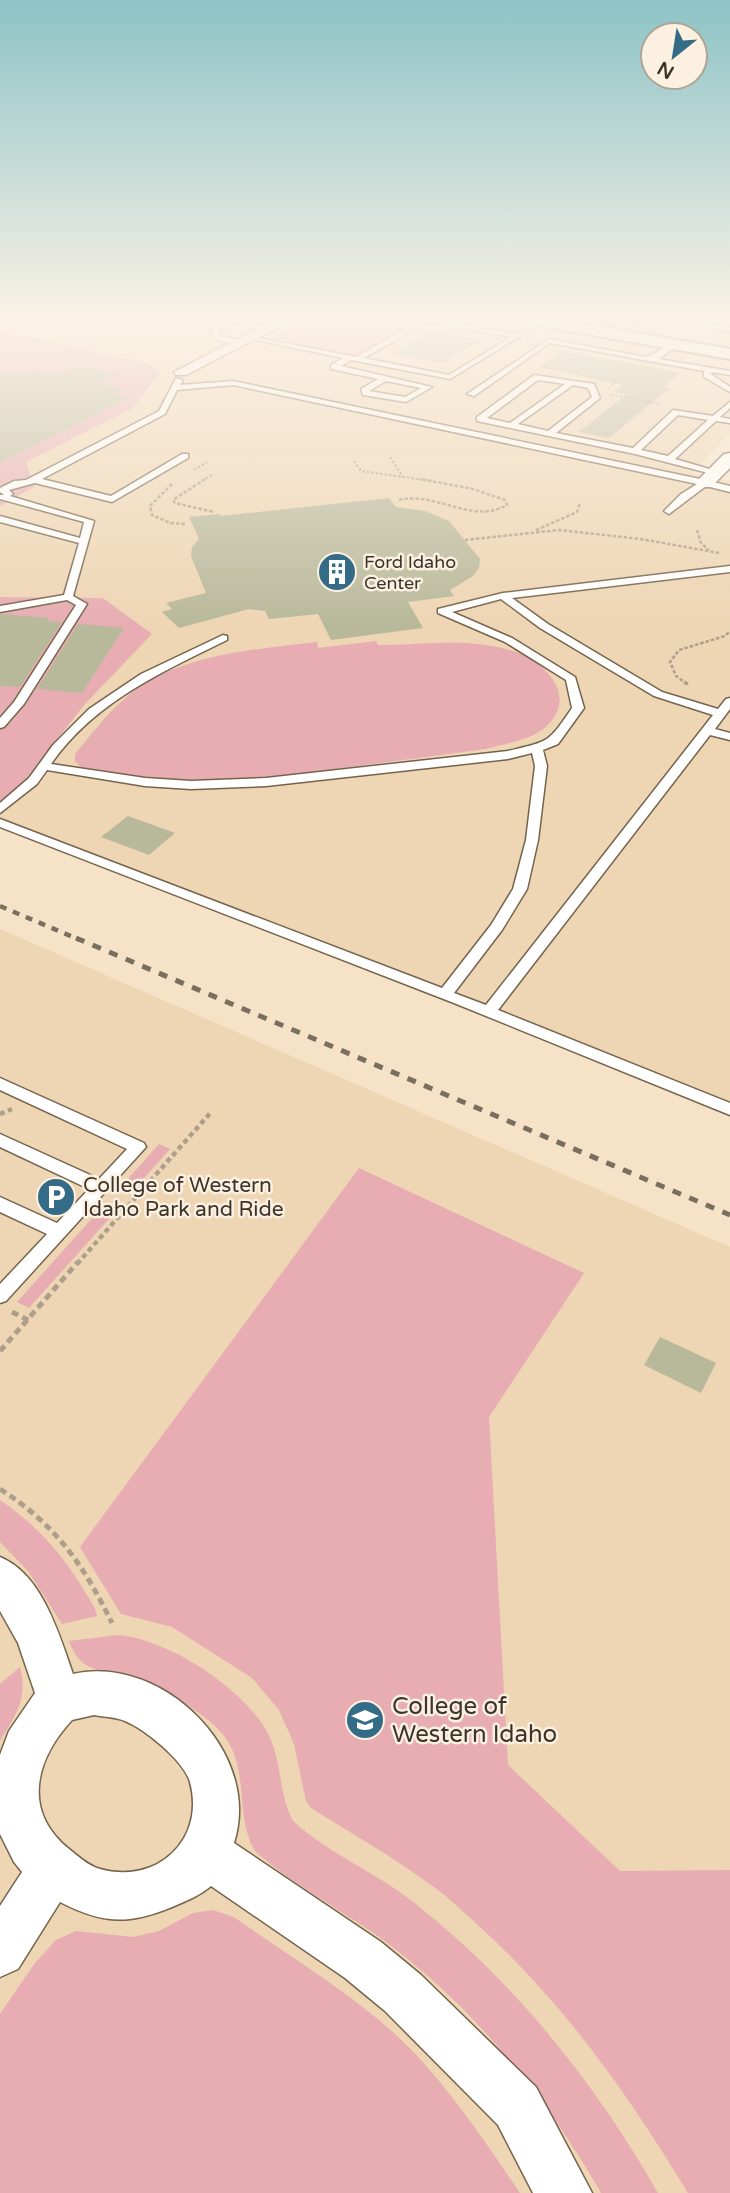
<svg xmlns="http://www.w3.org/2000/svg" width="730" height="2193" font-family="'Varela Round',sans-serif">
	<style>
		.built { fill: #eed5b4 }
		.green { fill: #e7adb2 }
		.building { fill: #b8b89a }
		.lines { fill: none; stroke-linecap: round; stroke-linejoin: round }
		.lane-casing { stroke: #75644c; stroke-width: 3 }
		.street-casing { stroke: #75644c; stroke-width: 3 }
		.secondary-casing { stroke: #75644c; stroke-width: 4 }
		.path-far4 { stroke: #ae9f8a; stroke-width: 2; stroke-dasharray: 2.5 2; stroke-linecap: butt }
		.path-far3 { stroke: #ae9f8a; stroke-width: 2.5; stroke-dasharray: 3.5 2; stroke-linecap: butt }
		.path-far2 { stroke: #ae9f8a; stroke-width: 3.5; stroke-dasharray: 4.5 2.5; stroke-linecap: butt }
		.path-far1 { stroke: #ae9f8a; stroke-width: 4.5; stroke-dasharray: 5 3.5; stroke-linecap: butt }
		.path { stroke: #ae9f8a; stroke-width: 5; stroke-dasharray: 7 4.5; stroke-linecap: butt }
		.lane { fill: #fff; fill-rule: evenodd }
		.street { fill: #fff; fill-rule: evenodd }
		.secondary { fill: #fff; fill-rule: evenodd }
		.rail-far1 { stroke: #7a6e5f; stroke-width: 4.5; stroke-dasharray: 7 7; stroke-linecap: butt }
		.rail { stroke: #7a6e5f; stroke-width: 5; stroke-dasharray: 9 9; stroke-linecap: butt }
		.labels { text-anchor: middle; stroke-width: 5; stroke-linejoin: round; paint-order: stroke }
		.far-poi-label { font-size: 18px; fill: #3c342a; stroke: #fcf0e0; text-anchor: start }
		.poi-label { font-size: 21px; fill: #3c342a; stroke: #fcf0e0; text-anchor: start }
		.near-poi-label { font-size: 24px; fill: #3c342a; stroke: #fcf0e0; text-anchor: start }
	</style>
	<rect width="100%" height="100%" fill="#f6e2c7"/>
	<path class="built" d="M0 320H730V434L691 473 730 481V1113L0 823Z
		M0 929 730 1247V2193H0Z"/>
	<path class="green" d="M307 320H419L356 356 272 338Z
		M0 331 147 363 160 372 133 408 26 462 34 487 0 506Z
		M0 597 103 598 152 634 85 704 6 804 0 801Z
		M376 641 378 645C423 645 468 637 513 651 548 662 581 700 542 730 526 741 504 744 486 749L291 775 221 781 155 779 81 767 75 761V754C90 736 105 716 122 701 173 654 252 650 317 642L318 648Z
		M159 1144 170 1149 129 1195 119 1189Z
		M359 1168 584 1273 489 1417 508 1765 620 1871 730 1870V2193H688C630 2098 574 2017 493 1939 471 1919 449 1897 424 1880 388 1854 349 1832 311 1808L306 1801 294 1744 279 1710 252 1678 172 1627 121 1614 80 1547Z
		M105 1204 117 1210 29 1308 17 1302Z
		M0 1500C35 1524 60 1551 82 1587 87 1596 95 1605 97 1616L62 1624 28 1571 0 1542Z
		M118 1635C169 1639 249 1691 270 1738 282 1765 279 1795 293 1821 328 1853 375 1872 412 1901 514 1981 594 2081 658 2193H601C548 2100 480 2015 395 1949 351 1914 297 1889 255 1851 230 1807 257 1758 208 1720 188 1704 162 1688 139 1678 109 1665 84 1681 69 1641Z
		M20 1667C28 1699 16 1714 0 1741V1684Z
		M213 1910 234 1917C297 1962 369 2003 421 2060 458 2101 489 2147 520 2193H0V2014L35 1963 56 1940 76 1931 133 1937 159 1931 193 1913Z"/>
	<path class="building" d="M431 331 481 340 444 363 392 354Z
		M562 351 625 362 680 373 663 387 670 388 609 438 579 432 627 394 614 392 623 385 539 367Z
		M79 366 118 374 99 384 125 389 115 394 129 398 0 463V376L10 372 24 375 34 370 59 375Z
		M389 498 396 507 425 511 449 521 480 559 479 568 473 576 450 590 454 596 408 602 423 628 331 640 318 614 269 619 265 611 249 609 179 628 162 612 172 609 166 603 206 593 191 556 192 547 199 539 189 517 219 514 221 516Z
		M0 614 50 618 47 621 62 622 20 687 0 686Z
		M78 624 124 628 82 693 37 689Z
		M128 816 175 833 149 855 101 837Z
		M660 1337 716 1363 701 1393 644 1365Z"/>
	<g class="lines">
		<defs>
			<path id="lane" d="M225 320H241L273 328 270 330 232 322 220 328 219 333 221 336 243 341 240 345 216 340 211 333 215 326Z
				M421 320H441L516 334 539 320 545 321 450 379 351 360 341 366 432 387 406 402 363 395 361 389 378 379 331 369V365L343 358 245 338 249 336 356 357ZM428 322 511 337 449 375 364 358ZM386 381 421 388 405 397 369 391Z
				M615 320 649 324 653 320H661L650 328Z
				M683 320H696L730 328V332Z
				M549 339 645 357C658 355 665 342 676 342V346L659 359 730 371V375L711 372V374L730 387V392L704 377V371L550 343 474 396 467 394Z
				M534 375 594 384 600 398 556 433 633 448 673 410 713 416 730 402V408L720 417 730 419V423L716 421 675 459 720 472 716 475 635 454 477 421V417ZM538 380 565 384 510 423 487 418ZM573 385 588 388 592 397 548 431 518 424ZM678 415 708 420 668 456 641 450Z
				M176 378 183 380 180 385 233 381 705 480 730 486V492L706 486 669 514 664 511 681 494 697 484 233 385 177 390 165 414 42 479 111 496 182 454H188V458L112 502 35 483 9 490 13 494 10 496 94 521 73 596 87 604 24 704 4 727 0 728V718L14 702 76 605 67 600 0 612V606L64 595 79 543 0 522V516L80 538 84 522 0 499V495H4L0 492V488L14 481 26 480 159 411Z
				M730 566V572L512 598 548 624 662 692 718 709 726 699 730 698V709L715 729 730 733V740L710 735 498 1010 730 1103V1115L454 1003 0 827V819L442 988 491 925 513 889 526 840 535 766 532 753 508 759 266 786 191 789 145 786 47 770 37 784 0 813V803L29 778 53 745 89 709 141 674 223 635 227 636V640C162 672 94 702 51 764L145 778 191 781 266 778 508 751C550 741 548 743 572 708L566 680 505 642 438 613V609L503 593ZM501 599 540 628 654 696 713 715 486 1005 454 993 502 930 527 889 538 840 547 766 543 750 558 744 584 708 575 677 512 638 452 612Z
				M0 1078 144 1143 146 1147 6 1301 0 1303V1284L47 1234 0 1212V1197L57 1223 89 1189 0 1147V1134L99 1179 127 1149 0 1090Z"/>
			<path id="street" d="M274 320H292L186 375H176L174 372Z
				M730 453V468L711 487H699L696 483 699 479 724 454Z
				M0 1557C42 1574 59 1634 73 1674 161 1654 263 1751 234 1843L381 1942 421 1975 536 2087 592 2193H533L498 2125 385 2011 345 1978 211 1886C199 1896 186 1901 172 1907 128 1925 103 1924 60 1902L18 1969 0 1977V1906L22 1872 14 1862 0 1834V1755L9 1731 35 1693 18 1643 0 1611ZM94 1715C104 1717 116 1717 125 1721 145 1729 184 1761 190 1782 206 1840 156 1885 100 1869 88 1866 78 1856 69 1849 22 1811 35 1760 72 1720Z"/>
			<path id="secondary" d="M526 320H564L730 349V359L534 325Z"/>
		</defs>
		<use href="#lane" class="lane-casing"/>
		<use href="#street" class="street-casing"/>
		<use href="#secondary" class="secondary-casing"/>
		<path class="path-far4" d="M608 388 631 369
			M611 395 661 404
			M390 457 403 477
			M354 461 361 471 432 481
			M194 470 207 462
			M202 481 213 474"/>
		<path class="path-far3" d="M205 479 173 500 175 503 214 512
			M172 484 150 506 152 515 170 523 186 524
			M399 500C436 491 472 525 507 505L505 500 473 489 419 479
			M536 530 577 512 580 503
			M697 530 701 543 709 550
			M465 540 559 530 641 539 719 553
			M687 684 676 676 670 662 679 650 725 636 730 631"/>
		<path class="path-far2" d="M684 682 688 684"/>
		<path class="path-far1" d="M0 1114 12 1109
			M77 1264 212 1111"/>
		<path class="path" d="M12 1312 28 1320
			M0 1351 78 1262
			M0 1489C56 1525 83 1564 112 1623"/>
		<use href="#lane" class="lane"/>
		<use href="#street" class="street"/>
		<use href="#secondary" class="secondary"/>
		<path class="rail-far1" d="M0 906 80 940"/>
		<path class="rail" d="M76 938 730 1215"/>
	</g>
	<linearGradient id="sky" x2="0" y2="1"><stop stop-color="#8dc3c6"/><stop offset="0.51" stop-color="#fbf2e6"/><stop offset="1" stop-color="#fbf2e6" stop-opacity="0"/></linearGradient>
	<rect width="730" height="627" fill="url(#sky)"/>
	<defs>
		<symbol id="building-disc" viewBox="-11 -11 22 22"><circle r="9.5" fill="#346b86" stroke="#fcf0e0"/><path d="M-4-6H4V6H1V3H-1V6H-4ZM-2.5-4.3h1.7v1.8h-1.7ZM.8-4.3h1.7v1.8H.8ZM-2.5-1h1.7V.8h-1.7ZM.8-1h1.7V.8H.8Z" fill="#fff"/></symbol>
		<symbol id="parking-disc" viewBox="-11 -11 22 22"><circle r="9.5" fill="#346b86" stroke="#fcf0e0"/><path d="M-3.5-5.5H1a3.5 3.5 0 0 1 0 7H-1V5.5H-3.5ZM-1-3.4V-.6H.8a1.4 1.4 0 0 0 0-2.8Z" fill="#fff"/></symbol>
		<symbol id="university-disc" viewBox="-11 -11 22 22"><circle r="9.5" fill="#346b86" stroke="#fcf0e0"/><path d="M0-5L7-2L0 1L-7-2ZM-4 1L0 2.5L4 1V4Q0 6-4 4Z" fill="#fff"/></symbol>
	</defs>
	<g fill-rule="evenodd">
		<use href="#building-disc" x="315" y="550" width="44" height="44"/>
		<use href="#parking-disc" x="34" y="1175" width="44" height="44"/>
		<use href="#university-disc" x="343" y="1698" width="44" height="44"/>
	</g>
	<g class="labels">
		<g class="far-poi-label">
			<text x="364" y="568">Ford Idaho<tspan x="364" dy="21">Center</tspan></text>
		</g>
		<g class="poi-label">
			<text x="83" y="1192">College of Western<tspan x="83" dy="24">Idaho Park and Ride</tspan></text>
		</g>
		<g class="near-poi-label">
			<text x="392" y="1714">College of<tspan x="392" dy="28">Western Idaho</tspan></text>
		</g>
	</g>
	<g transform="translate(674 56) rotate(210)"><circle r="33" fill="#fcf0e0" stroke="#afa597" stroke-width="2"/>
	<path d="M0-5L12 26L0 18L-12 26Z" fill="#346b86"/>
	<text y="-10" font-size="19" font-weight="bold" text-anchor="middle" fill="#3c342a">N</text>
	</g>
</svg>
